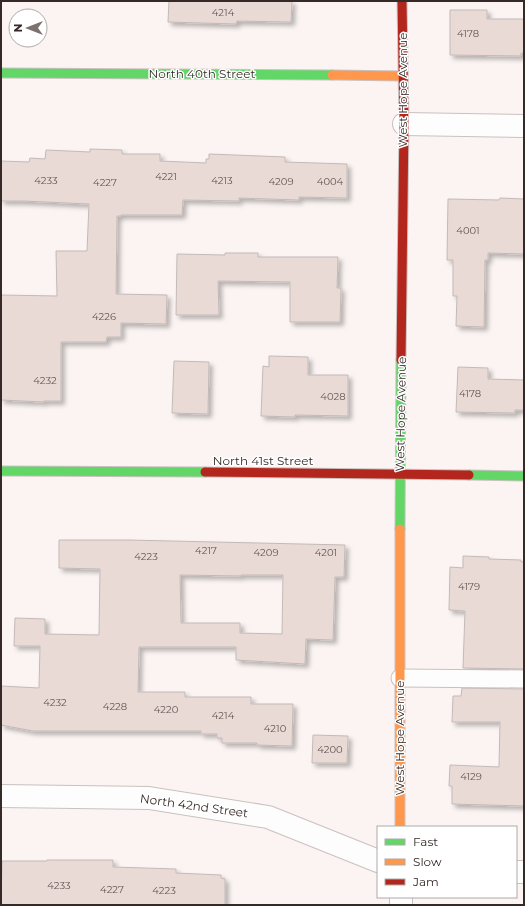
<svg xmlns="http://www.w3.org/2000/svg" width="525" height="906" font-family="Montserrat,sans-serif">
	<style>
		.building { fill: #e9dad6; stroke: #c3bab8; fill-rule: evenodd; filter: url(#shadow) }
		.lines { fill: none; stroke-linecap: round; stroke-linejoin: round }
		.lane-casing { stroke: #cac1bf; stroke-width: 19 }
		.street-casing { stroke: #cac1bf; stroke-width: 24 }
		.fast-casing { stroke: #cac1bf; stroke-width: 11 }
		.slow-casing { stroke: #cac1bf; stroke-width: 11 }
		.jam-casing { stroke: #cac1bf; stroke-width: 11 }
		.lane { stroke: #fefdfd; stroke-width: 17 }
		.street { stroke: #fefdfd; stroke-width: 22 }
		.fast { stroke: #63d668; stroke-width: 9 }
		.slow { stroke: #ff974d; stroke-width: 9 }
		.jam { stroke: #b3261e; stroke-width: 9 }
		.labels { text-anchor: middle; stroke-width: 3; stroke-linejoin: round; paint-order: stroke }
		.number-label { font-size: 10px; fill: #635654 }
		.street-label { font-size: 12px; fill: #362a28; stroke: #fff }
	</style>
	<defs>
		<filter id="shadow"><feDropShadow dx="3.5" dy="3.5" stdDeviation="2" flood-color="#0004"/></filter>
	</defs>
	<rect width="100%" height="100%" fill="#fbf4f2"/>
	<path class="building" d="M169 1H292L291 22 237 21 236 24 168 22Z
		M450 10H487V19H524V53H521V56L450 55Z
		M90 149 122 150V154H160V161L206 163V159H209V154L285 157V162L347 164V198L299 197V200L239 198V201L183 200 182 215H121V216H117L116 294 167 295 166 324 121 323V337H107L106 342H61V401H44V402L1 400V295L57 296 56 251H87L89 204 24 201H1V161L29 162 30 158 45 159 46 150 90 152Z
		M500 198 524 199V254L488 253V260H485L484 327 456 326 457 296H453V260H447L448 199 499 200Z
		M225 253H258V257H338L337 288H341L340 322H290V282L218 281 219 315H176L177 254 225 255Z
		M269 356 308 357V375H348V416L295 415V417L261 416 263 366 269 367Z
		M174 361 209 362 208 414 172 413Z
		M458 367 488 368V379L524 380V410H515V413L456 412Z
		M59 540H128L345 545 344 577H335L333 640 306 639 305 664 236 660V647H139L138 692H185V697H251V704H293L292 746 257 745V743H222V738H217V734H201V731H33L1 725V686L39 688 40 646H14L15 618 45 619V634L99 635 100 569 59 568ZM180 575 241 576V575H283L282 634 240 633V623H181Z
		M463 556 489 557V559L521 560V562H524V669L463 668 465 611 449 610 450 567 463 568Z
		M462 688 524 689V806L452 804V786H449L450 765 499 767 500 722H452L453 696H461Z
		M313 735 348 736 347 763H312Z
		M47 860H113V867L176 869V873L221 875V878L225 879V905H1L2 861H47Z"/>
	<g class="lines">
		<defs>
			<path id="lane" d="M400 678 524 679"/>
			<path id="street" d="M404 124 524 126
				M1 796 149 798 268 817 378 861
				M516 872H524
				M401 897V905"/>
			<path id="fast" d="M1 73 332 75
				M1 471 205 472
				M469 475 524 476
				M400 529 401 360"/>
			<path id="slow" d="M332 75 403 76
				M400 529V827"/>
			<path id="jam" d="M401 360 404 124 402 1
				M205 472 469 475"/>
		</defs>
		<use href="#lane" class="lane-casing"/>
		<use href="#street" class="street-casing"/>
		<use href="#fast" class="fast-casing"/>
		<use href="#slow" class="slow-casing"/>
		<use href="#jam" class="jam-casing"/>
		<use href="#lane" class="lane"/>
		<use href="#street" class="street"/>
		<use href="#fast" class="fast"/>
		<use href="#slow" class="slow"/>
		<use href="#jam" class="jam"/>
	</g>
	<g class="labels">
		<g class="number-label">
			<text x="223" y="16">4214</text>
			<text x="468" y="37">4178</text>
			<text x="166" y="180">4221</text>
			<text x="46" y="184">4233</text>
			<text x="222" y="184">4213</text>
			<text x="281" y="185">4209</text>
			<text x="330" y="185">4004</text>
			<text x="105" y="186">4227</text>
			<text x="468" y="234">4001</text>
			<text x="104" y="320">4226</text>
			<text x="45" y="384">4232</text>
			<text x="470" y="397">4178</text>
			<text x="333" y="400">4028</text>
			<text x="206" y="554">4217</text>
			<text x="266" y="556">4209</text>
			<text x="326" y="556">4201</text>
			<text x="146" y="560">4223</text>
			<text x="469" y="590">4179</text>
			<text x="55" y="706">4232</text>
			<text x="115" y="710">4228</text>
			<text x="166" y="713">4220</text>
			<text x="223" y="719">4214</text>
			<text x="275" y="732">4210</text>
			<text x="330" y="753">4200</text>
			<text x="471" y="780">4129</text>
			<text x="59" y="889">4233</text>
			<text x="112" y="893">4227</text>
			<text x="164" y="894">4223</text>
		</g>
		<g class="street-label">
			<text x="202" y="78">North 40th Street</text>
			<text transform="translate(403 90) rotate(-90)" y="4">West Hope Avenue</text>
			<text transform="translate(401 414) rotate(-89)" y="4">West Hope Avenue</text>
			<text x="263" y="465">North 41st Street</text>
			<text transform="translate(400 738) rotate(-90)" y="4">West Hope Avenue</text>
			<text transform="translate(194 806) rotate(8)" y="4">North 42nd Street</text>
		</g>
	</g>
	<rect width="525" height="906" fill="none" stroke="#362a28" stroke-width="4"/>
	<rect x="377" y="826" width="140" height="72" fill="#ffffff" stroke="#afaaa9"/>
	<rect x="385" y="839" width="20" height="6" fill="#63d668" stroke="#afaaa9"/>
	<text x="413" y="846" font-size="12" fill="#362a28">Fast</text>
	<rect x="385" y="859" width="20" height="6" fill="#ff974d" stroke="#afaaa9"/>
	<text x="413" y="866" font-size="12" fill="#362a28">Slow</text>
	<rect x="385" y="879" width="20" height="6" fill="#b3261e" stroke="#afaaa9"/>
	<text x="413" y="886" font-size="12" fill="#362a28">Jam</text>
	<g transform="translate(28 28) rotate(270)"><circle r="19" fill="#ffffff" stroke="#afaaa9"/>
	<path d="M0-3L7 15L0 10L-7 15Z" fill="#7b716f"/>
	<text y="-6" font-size="11" font-weight="bold" text-anchor="middle" fill="#362a28">N</text>
	</g>
</svg>
